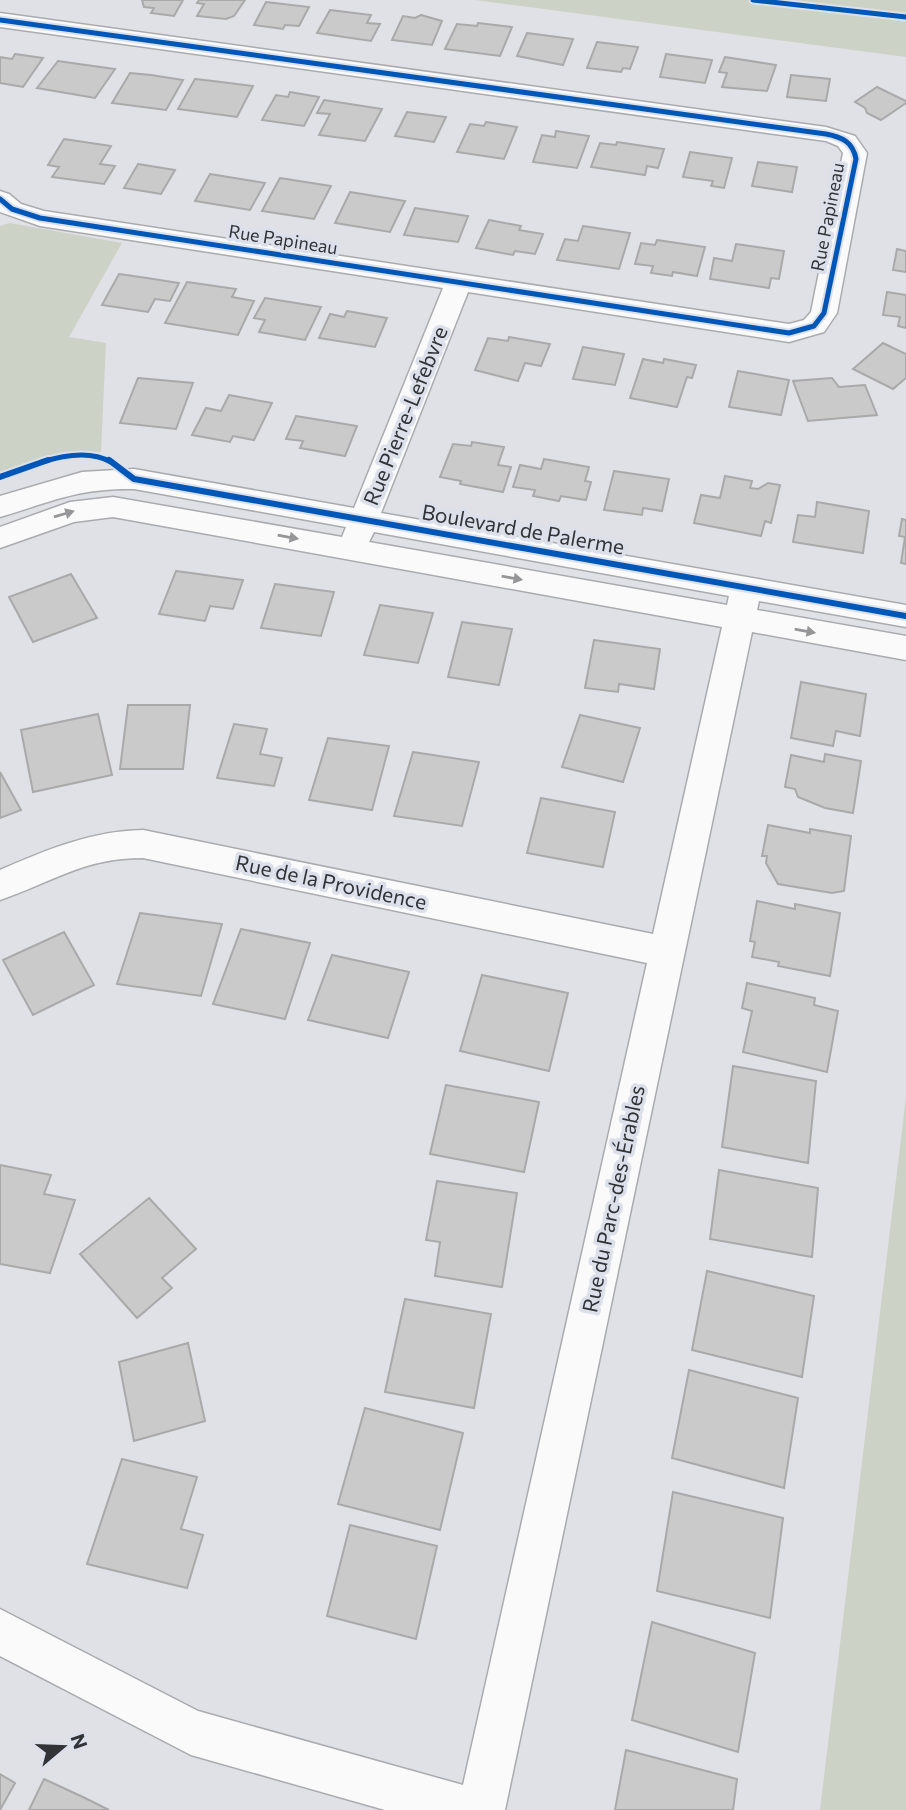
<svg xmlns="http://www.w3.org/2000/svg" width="906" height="1810" font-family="Commissioner,sans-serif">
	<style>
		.green { fill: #cdd2c7 }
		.building { fill: #cbcacb; stroke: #aaa9aa; stroke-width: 2 }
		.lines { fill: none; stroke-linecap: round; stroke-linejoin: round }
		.street-casing { stroke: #aaabaf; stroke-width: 3 }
		.street { fill: #fafafb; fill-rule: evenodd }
		.cycleway-far1-casing { stroke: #dce0ea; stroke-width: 9 }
		.cycleway-casing { stroke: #dce0ea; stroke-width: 10 }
		.cycleway-far1 { stroke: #0057b8; stroke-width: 5 }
		.cycleway { stroke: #0057b8; stroke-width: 6 }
		.oneway { fill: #969698 }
		.labels { text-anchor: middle; stroke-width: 7; stroke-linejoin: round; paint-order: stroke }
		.far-street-label { font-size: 18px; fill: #313336; stroke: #dce0ea }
		.street-label { font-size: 21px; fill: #313336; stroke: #dce0ea }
	</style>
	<rect width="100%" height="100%" fill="#e0e1e6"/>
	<path class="green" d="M475 0H906V57Z
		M10 223 122 243 69 337 106 343 101 452C65 450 33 459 0 472V226Z
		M906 1097V1810H820Z"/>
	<path class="building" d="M142 0H183L174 16 151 13 154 8 144 7Z
		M199 0H245L234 16 226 19 197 16 204 4 197 3Z
		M266 2 309 7 299 26 285 25 283 29 254 25Z
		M330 10 371 15 367 23 380 24 371 41 317 33Z
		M421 15 442 21 432 45 392 40 403 16 415 18Z
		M478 23 512 27 500 56 445 49 457 24 477 26Z
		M527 33 573 39 563 65 517 56Z
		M597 42 638 47 630 69 623 68 621 72 587 68Z
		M15 54 43 58 23 87 0 83V57L12 59Z
		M666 54 712 60 705 83 660 77Z
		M725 57 776 65 767 91 722 87 727 73 719 72Z
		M58 61 86 65 115 69 95 98 37 88Z
		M130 73 151 75 183 80 166 110 112 103Z
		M791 75 830 79 826 101 787 97Z
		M195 79 213 81 253 86 237 117 178 109Z
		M877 87 906 101V103L881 120 867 113 865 108 855 102Z
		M290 92 319 97 304 126 262 120 276 95 288 97Z
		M324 100 382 109 365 141 319 135 330 114 317 113Z
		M407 112 446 117 434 142 395 136Z
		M486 122 517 127 504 159 457 152 470 124 484 126Z
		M556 131 589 136 577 168 533 162 542 135 555 137Z
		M64 139 111 146 100 164 115 166 104 184 52 177 59 167 48 165Z
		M617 142 664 149 658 168 647 166 645 175 591 167 600 143 616 145Z
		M690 152 732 158 724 188 711 186 713 181 683 177Z
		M758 162 797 167 792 192 752 186Z
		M138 164 175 170 161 194 124 188Z
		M210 174 265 183 250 210 195 201Z
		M280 178 331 186 314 219 262 211Z
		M350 192 405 201 390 232 335 223Z
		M415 208 468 216 458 242 404 235Z
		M489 220 521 226 519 230 543 234 535 254 515 251 513 255 476 248Z
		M583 226 630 233 619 269 557 260 565 239 578 241Z
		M657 240 705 247 697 276 673 272 672 276 651 273 653 266 635 264 641 243 655 245Z
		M736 244 784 251 779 279 771 278 769 288 710 279 714 258 732 261Z
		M897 249 906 251V272L893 270Z
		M119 274 147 278 179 283 170 301 155 299 148 312 102 305Z
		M187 282 236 289 232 297 254 301 238 335 165 323Z
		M887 292 906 295V328L898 326 900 317 883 315Z
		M265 298 321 307 305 340 259 332 265 320 254 318Z
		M347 311 387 318 375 347 319 338 330 314 344 317Z
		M509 337 550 344 541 366 525 363 518 381 475 370 488 338 508 341Z
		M883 343 906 354V378L893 389 853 369Z
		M583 347 624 354 615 385 573 379Z
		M643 359 663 363 664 359 696 365 692 378 687 377 677 407 630 398Z
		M738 371 789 380 781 415 729 407Z
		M138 378 193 383 176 429 120 423Z
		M832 378 839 387 865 385 877 415 808 421 793 381Z
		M229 395 272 403 254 440 233 436 230 442 192 435 206 408 221 411Z
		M296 416 357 426 345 456 300 448 303 441 286 439Z
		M472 442 504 447 498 465 511 467 503 492 460 484 461 481 440 477 453 444 471 446Z
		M544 459 589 467 585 481 591 482 586 500 561 496 559 501 533 496 535 490 513 487 520 465 541 469Z
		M614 471 669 479 662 511 643 508 642 515 604 510Z
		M725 476 752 481 750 488 758 489 768 483 780 485 771 523 765 521 761 536 694 523 701 495 720 498Z
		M817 502 869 511 863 553 793 542 798 515 815 517Z
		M902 519 906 520V564L901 563 905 537 899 536Z
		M176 571 243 580 233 609 210 606 205 621 159 614Z
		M71 574 97 618 33 642 9 597Z
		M275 584 334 592 321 636 261 628Z
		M380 605 433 613 418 663 364 655Z
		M462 622 512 629 499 685 448 677Z
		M594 640 660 649 654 689 619 684 618 692 585 688Z
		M801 682 866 694 860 736 836 731 833 746 791 738Z
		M128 705H190L183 769H120Z
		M98 714 112 775 33 792 21 730Z
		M580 715 640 728 623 782 562 767Z
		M234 724 267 729 260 754 282 758 274 786 217 778Z
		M328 738 389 746 372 810 309 800Z
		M413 752 479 762 462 826 394 816Z
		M825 754 861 761 853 813 825 808 798 797 795 789 785 787 791 755 824 762Z
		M0 772 21 810 0 818Z
		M541 798 615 812 603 867 527 853Z
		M768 825 810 833V829L851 836 844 891 832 893 778 884 766 863 767 856H762Z
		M757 901 795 909V904L840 913 830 976 778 966 779 962 752 957 755 942 750 941Z
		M140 913 222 924 201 996 117 984Z
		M241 929 310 943 285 1019 213 1004Z
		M64 932 94 985 33 1015 3 960Z
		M332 955 409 972 388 1038 308 1020Z
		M482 975 568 993 549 1071 460 1051Z
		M747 983 815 998 814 1005 838 1011 827 1072 743 1052 752 1011 742 1008Z
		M733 1066 816 1081 808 1163 722 1147Z
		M446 1085 539 1102 524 1172 430 1154Z
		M0 1165 51 1175 44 1194 75 1200 50 1273 0 1264Z
		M719 1170 818 1188 812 1257 710 1239Z
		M437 1181 517 1193 502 1287 435 1276 440 1242 426 1240Z
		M149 1198 196 1249 162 1278 172 1288 137 1318 80 1254Z
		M707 1271 814 1296 802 1377 692 1350Z
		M405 1299 491 1314 474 1408 385 1392Z
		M188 1343 205 1421 134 1441 119 1362Z
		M689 1370 798 1398 784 1488 672 1458Z
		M365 1408 463 1433 440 1530 338 1504Z
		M122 1459 197 1477 181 1529 203 1535 187 1588 87 1564Z
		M673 1492 783 1518 770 1618 657 1591Z
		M350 1525 437 1546 416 1639 327 1616Z
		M652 1622 755 1653 738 1752 632 1720Z
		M626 1750 737 1779 733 1810H615Z
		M0 1774 15 1783 0 1810Z
		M44 1779 85 1798 109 1810H29Z"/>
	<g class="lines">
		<defs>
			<path id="street" d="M0 13 826 127 855 136 867 153 837 313 824 332 789 342 468 292 381 513 906 605V627L759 601 757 610 906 636V660L752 632 505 1810H385L191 1755 0 1656V1609L198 1711 463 1785 647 963 143 858C83 858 53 882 0 900V870C46 850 91 831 143 830L653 934 722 627 113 517 74 522 0 548V527L70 502 113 497 342 537 346 527 134 489C77 488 51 502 0 517V496L82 472 134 469 354 508 443 288 40 226 0 212V191L9 194 21 204 44 211 789 324 804 320 811 312 843 153 838 146 826 141 0 27ZM374 532 729 596 727 605 369 542Z"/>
		</defs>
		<use href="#street" class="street-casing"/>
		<use href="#street" class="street"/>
		<defs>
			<path id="cycleway-far1" d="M753 0 906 17
				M0 20 826 134C842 137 853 142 856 159L824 313 814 326 789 333 40 218 12 209 0 199
				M42 462C64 455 90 450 111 462"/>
			<path id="cycleway" d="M109 460 134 479 906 616
				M0 477 48 460"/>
		</defs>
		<use href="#cycleway-far1" class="cycleway-far1-casing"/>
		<use href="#cycleway" class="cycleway-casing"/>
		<use href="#cycleway-far1" class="cycleway-far1"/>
		<use href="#cycleway" class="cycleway"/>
	</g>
	<defs><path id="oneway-solid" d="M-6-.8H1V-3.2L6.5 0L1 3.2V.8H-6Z" transform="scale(1.75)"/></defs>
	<g class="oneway">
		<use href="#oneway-solid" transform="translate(64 514) rotate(-16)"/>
		<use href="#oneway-solid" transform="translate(288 537) rotate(10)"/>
		<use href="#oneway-solid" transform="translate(512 578) rotate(10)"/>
		<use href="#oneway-solid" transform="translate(805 631) rotate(10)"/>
	</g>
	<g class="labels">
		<g class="far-street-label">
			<text transform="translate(828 217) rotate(-79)" y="6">Rue Papineau</text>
			<text transform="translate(283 240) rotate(9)" y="6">Rue Papineau</text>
		</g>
		<g class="street-label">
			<text transform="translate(406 416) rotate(-68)" y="7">Rue Pierre-Lefebvre</text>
			<text transform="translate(523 530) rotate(10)" y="7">Boulevard de Palerme</text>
			<text transform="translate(331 883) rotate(12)" y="7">Rue de la Providence</text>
			<text transform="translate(614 1199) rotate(-78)" y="7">Rue du Parc-des-Érables</text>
		</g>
	</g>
	<g transform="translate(63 1747) rotate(71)" stroke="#dce0ea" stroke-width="5" paint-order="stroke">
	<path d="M0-5L12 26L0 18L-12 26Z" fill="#313336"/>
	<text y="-10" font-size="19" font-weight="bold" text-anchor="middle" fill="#313336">N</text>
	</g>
</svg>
